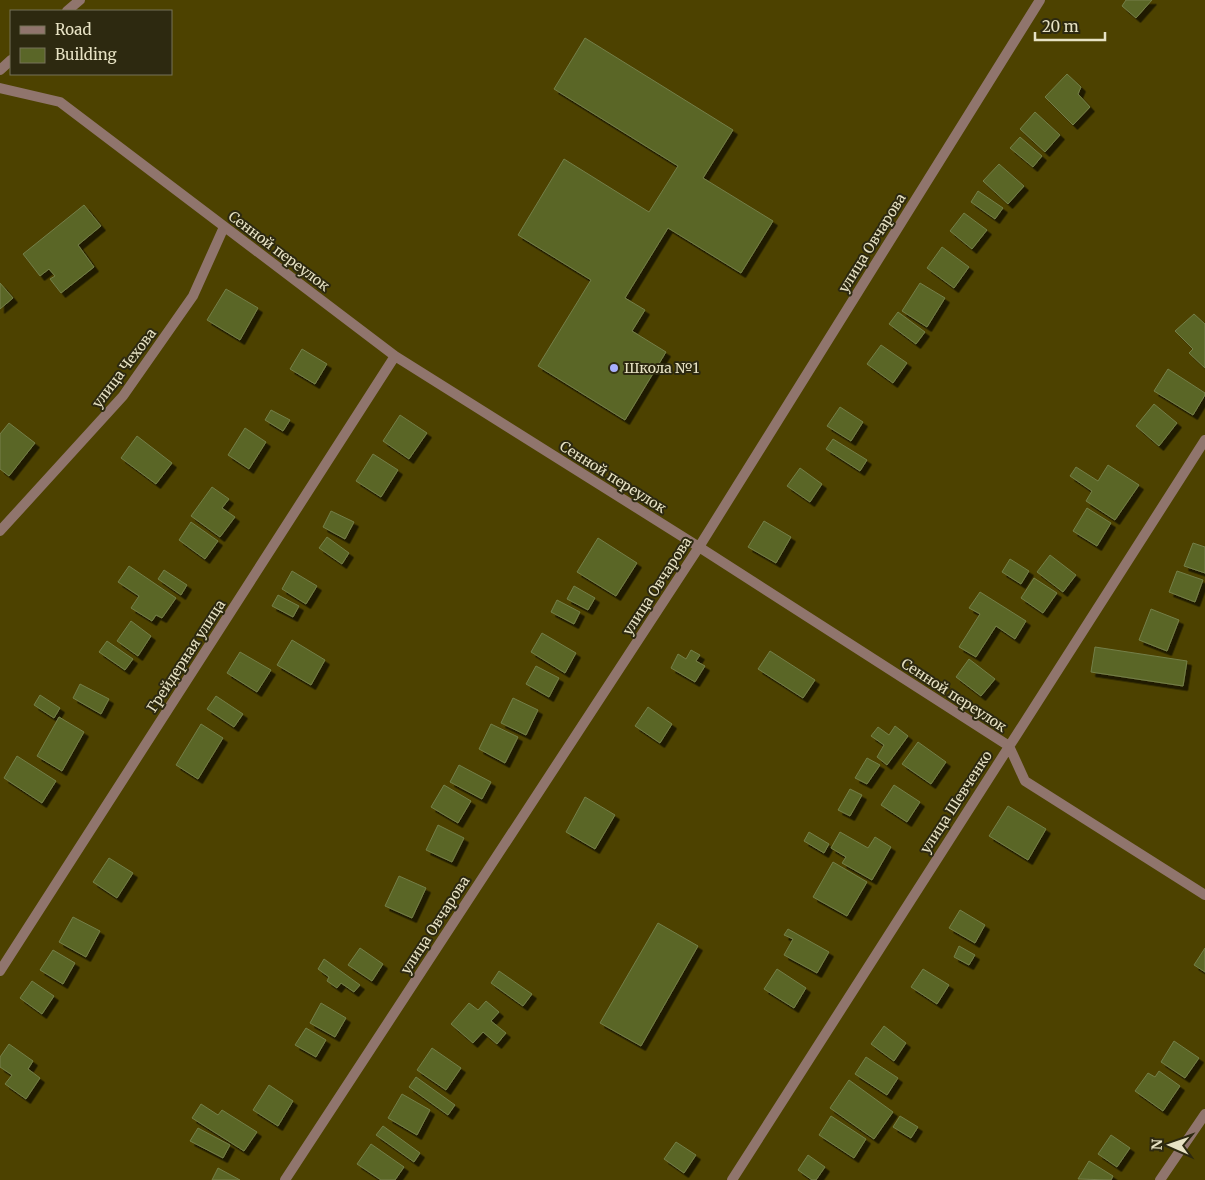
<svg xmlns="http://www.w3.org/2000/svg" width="1205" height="1180" font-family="Merriweather,serif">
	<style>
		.building { fill: #5a6628; stroke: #747f48; filter: url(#shadow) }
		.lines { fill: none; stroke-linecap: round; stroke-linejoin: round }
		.minor { stroke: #90756d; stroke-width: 10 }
		.tertiary { stroke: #90756d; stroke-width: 10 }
		.poi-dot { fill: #a8b0fc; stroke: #2d2910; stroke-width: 2 }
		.labels { text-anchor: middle; stroke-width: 4; stroke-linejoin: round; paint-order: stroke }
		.street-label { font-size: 14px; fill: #e7e2c4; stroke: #2d2910 }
		.poi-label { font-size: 14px; fill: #e7e2c4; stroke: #2d2910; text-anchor: start }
	</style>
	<defs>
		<filter id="shadow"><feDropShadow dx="4.5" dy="4.5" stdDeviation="0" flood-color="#0009"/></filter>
	</defs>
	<rect width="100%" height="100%" fill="#4d4200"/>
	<path class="building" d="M1126 0H1152L1136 18 1122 6Z
		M585 38 733 130 703 178 773 221 741 273 668 228 625 298 645 310 632 331 666 352 625 420 538 366 591 280 518 235 564 159 649 212 678 166 554 89Z
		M1067 74 1081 87 1078 94 1090 107 1073 125 1045 97Z
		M1035 112 1060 135 1045 152 1020 129Z
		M1020 137 1042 156 1033 167 1010 148Z
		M999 164 1024 186 1008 204 983 181Z
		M978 191 1003 208 995 219 971 202Z
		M84 205 101 226 78 245 94 267 61 293 50 279 55 276 49 269 40 276 23 254Z
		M964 213 987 230 972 249 950 231Z
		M942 247 969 267 954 288 927 268Z
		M0 283 13 298 0 309Z
		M920 283 945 298 927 327 902 311Z
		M226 289 258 308 240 340 207 320Z
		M898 312 925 332 916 344 889 324Z
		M1194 314 1205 324V368L1189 353 1193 349 1175 331Z
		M881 345 907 363 893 383 867 364Z
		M302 349 327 364 315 384 290 369Z
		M1168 369 1205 393V395L1193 415 1154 391Z
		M1154 404 1177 423 1159 446 1136 426Z
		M840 407 863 422 851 441 827 426Z
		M271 410 290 420 283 431 265 420Z
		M400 415 427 433 409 459 383 441Z
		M9 423 35 443 9 476 0 469V434Z
		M245 428 266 442 249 469 228 455Z
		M137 436 172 463 156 484 121 458Z
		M833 439 867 460 860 471 826 449Z
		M373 454 398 470 381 497 356 481Z
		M1108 465 1139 485 1115 520 1086 501 1092 491 1070 476 1076 467 1098 481Z
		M800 468 822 484 810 502 787 486Z
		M212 487 229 499 222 508 235 517 220 537 191 516Z
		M1087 508 1111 523 1097 546 1073 531Z
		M331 511 354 522 345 539 323 527Z
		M764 521 791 537 776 563 748 547Z
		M191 522 218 541 205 559 179 540Z
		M327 537 349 553 342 564 319 548Z
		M598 538 637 563 616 596 577 572Z
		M1193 543 1205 547V573L1184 566Z
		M1050 555 1076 575 1063 592 1037 572Z
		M1010 559 1029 571 1021 584 1002 572Z
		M129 566 176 598 162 618 156 615 152 621 131 608 139 596 118 582Z
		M164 570 187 585 181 595 158 579Z
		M292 571 317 586 306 604 282 589Z
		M1177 571 1203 580 1195 602 1169 592Z
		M1034 578 1057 593 1043 613 1021 598Z
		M574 586 595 598 588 610 567 599Z
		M980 592 1026 621 1015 639 996 626 976 657 959 647 980 614 969 608Z
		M278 595 299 606 293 617 272 606Z
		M557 600 580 612 574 624 551 612Z
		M1151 609 1179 620 1167 651 1139 640Z
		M131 621 151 636 138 656 117 641Z
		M542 633 576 653 565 673 531 652Z
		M292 640 325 660 311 685 277 665Z
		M107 641 133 659 125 670 99 652Z
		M1095 647 1187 661 1183 686 1091 672Z
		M691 650 700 655 696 661 705 666 695 682 671 668 678 654 686 659Z
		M770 651 815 680 803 698 758 669Z
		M240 652 271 670 257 692 227 673Z
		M969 659 995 679 981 696 956 677Z
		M536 666 559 678 549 697 526 684Z
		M80 684 109 699 101 714 73 698Z
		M40 695 60 708 54 718 34 705Z
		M216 696 243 714 234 727 207 709Z
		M513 698 538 710 526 735 501 723Z
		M648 707 672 724 660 743 635 726Z
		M59 717 84 732 62 771 37 756Z
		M201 724 223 738 198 779 176 765Z
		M491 724 518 737 505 763 479 749Z
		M895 726 908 736 887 765 877 757 884 745 871 736 878 727 889 735Z
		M918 742 946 762 931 784 902 764Z
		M17 756 56 781 42 803 4 778Z
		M867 758 880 765 867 784 855 778Z
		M459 765 491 782 482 799 450 782Z
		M444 785 471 801 458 823 431 807Z
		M894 785 920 802 907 822 881 805Z
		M850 789 862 795 850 816 838 810Z
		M585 797 615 815 595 849 566 832Z
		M1008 806 1046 829 1028 860 989 836Z
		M438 825 464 838 452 862 426 850Z
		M809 832 829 844 824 853 804 841Z
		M840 832 868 848 875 837 891 847 872 880 842 863 846 857 831 848Z
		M109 858 133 873 117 898 93 882Z
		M833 862 867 882 847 916 813 897Z
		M399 876 426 888 412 918 385 906Z
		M960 910 985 925 975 943 949 928Z
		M73 917 100 931 86 957 59 942Z
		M658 923 698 946 641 1046 600 1023Z
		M788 929 829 952 817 973 784 955 793 939 784 935Z
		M959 946 975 955 969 965 954 957Z
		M360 948 383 964 372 981 348 965Z
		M1205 948V972L1194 965Z
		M53 950 75 963 63 984 40 970Z
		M324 959 360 985 354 992 341 983 337 988 327 981 329 977 318 969Z
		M777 969 806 988 794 1008 764 989Z
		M923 969 949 985 937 1004 911 987Z
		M499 971 532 994 523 1006 491 983Z
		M32 981 54 996 42 1014 20 998Z
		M486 1001 499 1012 491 1021 506 1033 497 1044 483 1032 473 1043 451 1024 469 1003 478 1010Z
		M321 1003 346 1018 335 1037 310 1023Z
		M884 1026 906 1043 894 1061 871 1044Z
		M306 1028 326 1040 316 1057 295 1045Z
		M1174 1041 1199 1058 1185 1078 1161 1062Z
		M9 1044 33 1061 28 1069 40 1078 26 1099 5 1084 12 1075 0 1067V1057Z
		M432 1048 461 1068 446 1090 417 1070Z
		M866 1057 898 1078 887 1095 855 1074Z
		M1159 1071 1180 1086 1163 1111 1135 1091 1148 1073 1155 1077Z
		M416 1077 455 1105 448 1115 409 1087Z
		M849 1080 893 1112 874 1139 830 1108Z
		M269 1085 293 1101 278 1126 253 1110Z
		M402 1094 430 1110 417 1135 388 1118Z
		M201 1104 218 1115 222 1110 257 1132 244 1151 192 1118Z
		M831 1116 866 1139 854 1158 819 1135Z
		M900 1116 918 1127 911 1138 893 1127Z
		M383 1126 420 1153 414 1162 376 1135Z
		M198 1128 230 1145 223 1158 190 1141Z
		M1111 1135 1130 1148 1117 1167 1098 1154Z
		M676 1142 696 1155 684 1173 664 1159Z
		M371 1144 404 1167 395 1180H381L357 1164Z
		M808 1155 825 1167 816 1180H812L798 1170Z
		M1089 1161 1113 1176 1111 1180 1078 1179Z
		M218 1168 240 1180H212Z"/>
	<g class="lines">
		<path class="minor" d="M0 88 60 102 395 356 699 547 1009 746 1025 781 1205 895
			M0 531 123 396 193 296 224 227
			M0 971 395 356
			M285 1180 699 547 1040 0
			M732 1180 1205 440
			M1160 1180 1205 1114"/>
		<path class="tertiary" d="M67 11 80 0
			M0 70 11 60"/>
	</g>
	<circle class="poi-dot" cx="614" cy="368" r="5"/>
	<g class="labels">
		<g class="street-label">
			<text transform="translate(872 243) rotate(-58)" y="5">улица Овчарова</text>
			<text transform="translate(279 251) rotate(37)" y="5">Сенной переулок</text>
			<text transform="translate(124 368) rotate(-53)" y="5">улица Чехова</text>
			<text transform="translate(613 477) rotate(32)" y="5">Сенной переулок</text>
			<text transform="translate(657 586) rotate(-57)" y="5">улица Овчарова</text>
			<text transform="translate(186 656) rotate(-57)" y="5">Грейдерная улица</text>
			<text transform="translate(954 695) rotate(33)" y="5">Сенной переулок</text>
			<text transform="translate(956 802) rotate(-57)" y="5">улица Шевченко</text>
			<text transform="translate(435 925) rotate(-57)" y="5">улица Овчарова</text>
		</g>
		<g class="poi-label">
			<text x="624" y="373">Школа №1</text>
		</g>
	</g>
	<rect x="10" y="10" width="162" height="65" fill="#2d2910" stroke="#777358"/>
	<rect x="20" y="26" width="25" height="8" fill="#90756d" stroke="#777358"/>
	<text x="55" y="35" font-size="15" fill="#e7e2c4">Road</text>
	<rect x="20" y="48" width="25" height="15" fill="#5a6628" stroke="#777358"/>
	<text x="55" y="60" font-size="15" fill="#e7e2c4">Building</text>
	<g transform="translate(1170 1145) rotate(272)" stroke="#2d2910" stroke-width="4" paint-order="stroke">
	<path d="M0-4L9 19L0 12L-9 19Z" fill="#e7e2c4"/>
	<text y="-8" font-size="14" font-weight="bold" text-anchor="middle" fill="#e7e2c4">N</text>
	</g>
	<path d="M1035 32v8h70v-8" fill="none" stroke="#e7e2c4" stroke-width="2.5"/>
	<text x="1042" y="32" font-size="15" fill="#e7e2c4" stroke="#2d2910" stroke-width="4" paint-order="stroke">20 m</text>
</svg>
